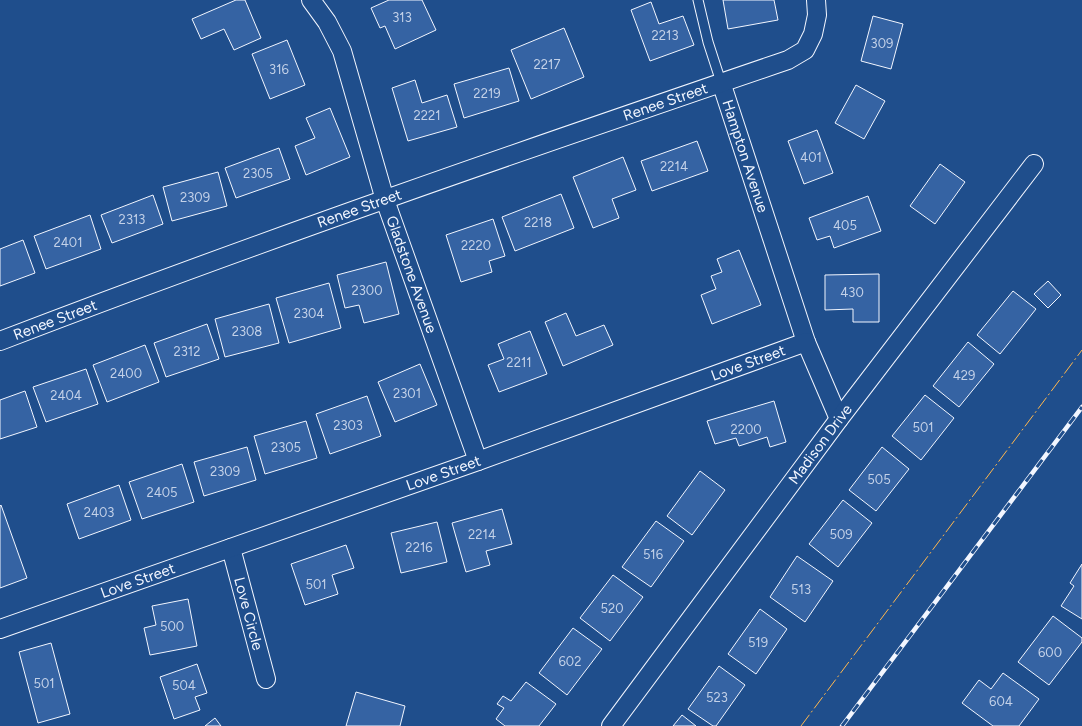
<svg xmlns="http://www.w3.org/2000/svg" width="1082" height="726" font-family="Figtree,sans-serif">
	<style>
		.building { fill: #3563a3; stroke: #f2f6ff }
		.lines { fill: none; stroke-linecap: round; stroke-linejoin: round }
		.service-casing { stroke: #f2f6ff; stroke-width: 11 }
		.minor-casing { stroke: #f2f6ff; stroke-width: 20 }
		.service { stroke: #1f4e8c; stroke-width: 9 }
		.minor { stroke: #1f4e8c; stroke-width: 18 }
		.rail-casing { stroke: #f2f6ff; stroke-width: 4.5 }
		.rail { stroke: #1f4e8c; stroke-width: 3; stroke-dasharray: 9; stroke-linecap: butt }
		.power { stroke: #ffb74d; stroke-width: 1; stroke-dasharray: 14 3 2 3; stroke-linecap: butt }
		.labels { text-anchor: middle; stroke-width: 3; stroke-linejoin: round; paint-order: stroke }
		.number-label { font-size: 13px; fill: #c3d1e8 }
		.street-label { font-size: 15px; fill: #f2f6ff; stroke: #1f4e8c }
	</style>
	<rect width="100%" height="100%" fill="#1f4e8c"/>
	<path class="building" d="M236 0H245L261 38 234 50 224 29 201 39 192 19Z
		M389 0H422L436 30 395 49 385 26 380 28 371 8Z
		M723 0H774L778 20 728 29Z
		M651 2 659 24 683 16 694 45 650 61 631 10Z
		M873 16 903 24 891 69 861 61Z
		M564 28 584 77 531 99 511 50Z
		M287 40 305 85 270 99 252 54Z
		M509 68 519 101 464 118 454 84Z
		M415 80 422 103 447 95 457 127 408 141 392 88Z
		M856 85 885 101 864 139 835 123Z
		M330 108 350 157 306 175 295 146 315 138 306 118Z
		M817 130 833 173 804 184 788 141Z
		M697 141 708 171 652 191 641 161Z
		M279 148 290 179 236 198 225 168Z
		M623 157 636 190 612 199 619 218 593 228 573 177Z
		M940 164 965 182 935 224 910 206Z
		M218 172 227 206 172 221 163 187Z
		M561 194 574 228 515 251 502 217Z
		M153 195 163 224 112 243 101 215Z
		M868 196 881 231 834 248 830 236 817 240 809 218Z
		M90 215 101 249 46 269 34 236Z
		M493 219 505 256 489 261 492 272 461 282 446 235Z
		M23 240 35 273 0 286V249Z
		M739 250 761 305 712 324 701 295 716 289 711 276 722 272 717 259Z
		M386 262 399 314 364 323 359 305 345 308 337 275Z
		M879 274V322H853V309L825 310V275Z
		M1048 281 1061 295 1048 308 1034 294Z
		M329 283 341 328 289 343 276 298Z
		M1013 291 1036 309 1000 354 977 335Z
		M269 304 279 343 225 357 215 319Z
		M566 313 576 336 604 325 613 345 563 366 545 322Z
		M207 324 219 359 166 377 154 343Z
		M530 331 547 374 499 392 488 365 504 359 498 344Z
		M968 342 994 364 959 407 933 386Z
		M145 345 159 382 107 402 93 365Z
		M420 364 437 405 395 422 378 382Z
		M86 369 98 404 46 422 33 387Z
		M25 391 37 427 0 439V400Z
		M925 395 954 418 921 460 892 436Z
		M367 396 381 436 330 454 316 414Z
		M774 401 786 442 770 447 767 437 739 446 736 438 715 444 707 421Z
		M306 421 317 458 265 474 254 436Z
		M247 447 256 480 204 496 194 462Z
		M882 447 909 469 876 511 849 490Z
		M182 464 194 502 142 519 129 482Z
		M700 471 725 490 692 535 667 516Z
		M119 485 131 520 79 539 67 504Z
		M843 500 872 523 838 567 809 544Z
		M1 505 27 578 0 588V506Z
		M502 509 512 544 486 551 490 565 466 572 452 523Z
		M656 521 684 541 651 587 622 567Z
		M437 522 447 562 401 573 391 533Z
		M346 545 354 568 332 575 338 594 305 605 291 564Z
		M797 556 833 581 805 622 770 597Z
		M1082 564V619L1061 606 1074 586 1070 583Z
		M613 575 643 597 610 641 580 618Z
		M188 599 197 646 150 655 144 628 156 625 152 606Z
		M760 609 787 629 756 674 728 654Z
		M1053 616 1082 638V642L1049 685 1018 662Z
		M573 628 602 649 567 695 539 673Z
		M51 643 70 714 38 723 19 652Z
		M197 664 207 693 195 697 200 710 174 719 160 677Z
		M719 666 745 685 716 726H713L688 709Z
		M1003 673 1039 699 1019 726H993L962 703 979 680 991 689Z
		M526 682 556 704 539 726H505L496 719 504 708 497 704 503 696 511 701Z
		M356 692 405 706 400 726H346Z
		M682 715 696 726H673Z
		M215 718 221 726H205Z"/>
	<g class="lines">
		<defs>
			<path id="service" d="M698 0 708 42 721 82"/>
			<g id="minor">
				<path id="s1" d="M311 0 327 22 342 51 385 200 478 461"/>
				<path id="s2" d="M721 82 806 342 839 419"/>
				<path id="s3" d="M0 341C260 241 524 150 788 60L805 50 813 34 817 15 816 0"/>
				<path id="s4" d="M231 548 266 679"/>
				<path id="s5" d="M0 629 478 461 806 342"/>
				<path id="s6" d="M611 726 839 419 1034 164"/>
			</g>
		</defs>
		<use href="#service" class="service-casing"/>
		<use href="#minor" class="minor-casing"/>
		<use href="#service" class="service"/>
		<use href="#minor" class="minor"/>
		<defs>
			<path id="rail" d="M842 726 1082 407"/>
		</defs>
		<use href="#rail" class="rail-casing"/>
		<use href="#rail" class="rail"/>
		<path class="power" d="M801 726 1082 350"/>
	</g>
	<g class="labels">
		<g class="number-label">
			<text x="402" y="22">313</text>
			<text x="665" y="40">2213</text>
			<text x="882" y="48">309</text>
			<text x="547" y="69">2217</text>
			<text x="279" y="74">316</text>
			<text x="487" y="98">2219</text>
			<text x="427" y="120">2221</text>
			<text x="811" y="162">401</text>
			<text x="674" y="171">2214</text>
			<text x="258" y="178">2305</text>
			<text x="195" y="202">2309</text>
			<text x="132" y="224">2313</text>
			<text x="538" y="227">2218</text>
			<text x="845" y="230">405</text>
			<text x="68" y="247">2401</text>
			<text x="476" y="250">2220</text>
			<text x="367" y="295">2300</text>
			<text x="852" y="297">430</text>
			<text x="309" y="318">2304</text>
			<text x="247" y="336">2308</text>
			<text x="187" y="356">2312</text>
			<text x="519" y="367">2211</text>
			<text x="126" y="378">2400</text>
			<text x="964" y="380">429</text>
			<text x="407" y="398">2301</text>
			<text x="66" y="400">2404</text>
			<text x="348" y="430">2303</text>
			<text x="923" y="432">501</text>
			<text x="746" y="434">2200</text>
			<text x="286" y="452">2305</text>
			<text x="225" y="476">2309</text>
			<text x="879" y="484">505</text>
			<text x="162" y="497">2405</text>
			<text x="99" y="517">2403</text>
			<text x="482" y="539">2214</text>
			<text x="841" y="539">509</text>
			<text x="419" y="552">2216</text>
			<text x="653" y="559">516</text>
			<text x="316" y="589">501</text>
			<text x="801" y="594">513</text>
			<text x="612" y="613">520</text>
			<text x="172" y="631">500</text>
			<text x="758" y="647">519</text>
			<text x="1050" y="657">600</text>
			<text x="570" y="666">602</text>
			<text x="44" y="688">501</text>
			<text x="184" y="690">504</text>
			<text x="717" y="702">523</text>
			<text x="1001" y="706">604</text>
		</g>
		<g class="street-label">
			<text dy="5" stroke="none"><textPath href="#s3" startOffset="707">Renee Street</textPath></text>
			<text dy="5" stroke="none"><textPath href="#s2" startOffset="78">Hampton Avenue</textPath></text>
			<text dy="5" stroke="none"><textPath href="#s3" startOffset="383">Renee Street</textPath></text>
			<text dy="5" stroke="none"><textPath href="#s1" startOffset="294">Gladstone Avenue</textPath></text>
			<text dy="5" stroke="none"><textPath href="#s3" startOffset="59">Renee Street</textPath></text>
			<text dy="5" stroke="none"><textPath href="#s5" startOffset="794">Love Street</textPath></text>
			<text dy="5" stroke="none"><textPath href="#s6" startOffset="351">Madison Drive</textPath></text>
			<text dy="5" stroke="none"><textPath href="#s5" startOffset="470">Love Street</textPath></text>
			<text dy="5" stroke="none"><textPath href="#s5" startOffset="146">Love Street</textPath></text>
			<text dy="5" stroke="none"><textPath href="#s4" startOffset="68">Love Circle</textPath></text>
		</g>
	</g>
</svg>
